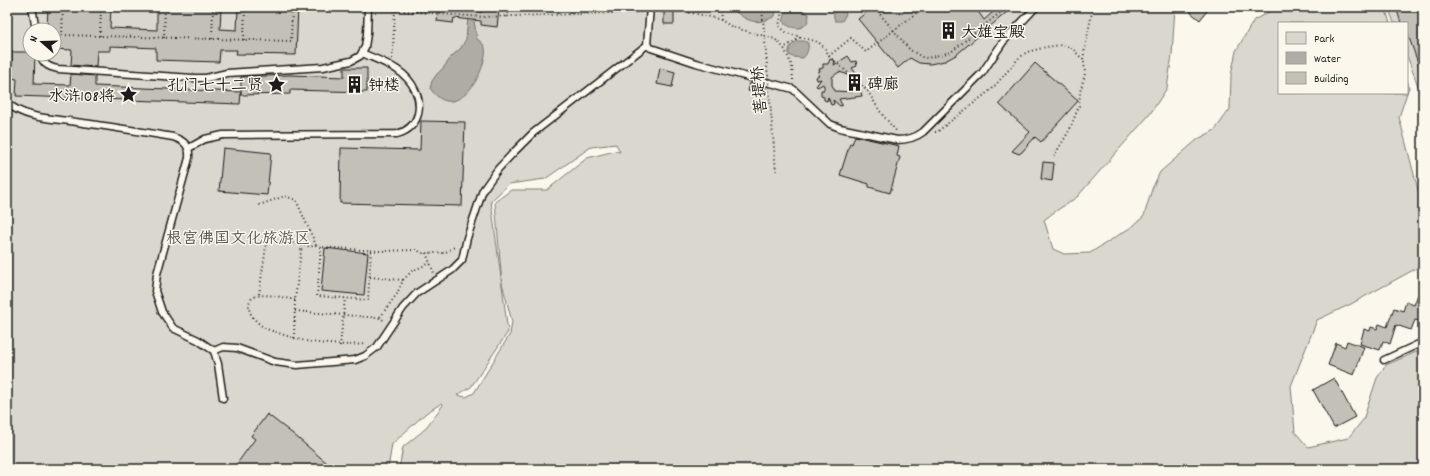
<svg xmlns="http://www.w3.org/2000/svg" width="1430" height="476" font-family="Dekko,'LXGW WenKai TC',sans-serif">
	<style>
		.green { fill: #dad7ce; stroke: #7b7a75; fill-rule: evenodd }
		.water { fill: #afaca5; stroke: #74726e }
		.building { fill: #c3c0b8; stroke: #1c1c1c; fill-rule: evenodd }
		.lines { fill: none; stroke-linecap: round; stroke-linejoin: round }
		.lane-casing { stroke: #1c1c1c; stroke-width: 9 }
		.path { stroke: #1c1c1c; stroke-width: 2; stroke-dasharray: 1 3; stroke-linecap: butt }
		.lane { stroke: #fbf7ec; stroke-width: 6 }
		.path-bridge { stroke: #1c1c1c; stroke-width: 2; stroke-dasharray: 1 3; stroke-linecap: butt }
		.labels { text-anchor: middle; stroke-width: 3; stroke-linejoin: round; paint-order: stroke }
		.poi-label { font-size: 16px; fill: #1c1c1c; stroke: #fbf7ec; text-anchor: start }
		.street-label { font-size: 16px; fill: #1c1c1c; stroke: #fbf7ec }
		.park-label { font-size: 16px; fill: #555451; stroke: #fbf7ec }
	</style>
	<rect width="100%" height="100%" fill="#fbf7ec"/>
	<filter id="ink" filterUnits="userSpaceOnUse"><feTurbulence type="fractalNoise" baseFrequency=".025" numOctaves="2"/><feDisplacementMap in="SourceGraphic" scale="8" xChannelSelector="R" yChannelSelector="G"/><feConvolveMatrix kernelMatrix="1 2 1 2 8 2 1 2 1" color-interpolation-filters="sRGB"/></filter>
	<g filter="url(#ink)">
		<path class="green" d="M7 7H1175L1172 55 1167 88 1150 114 1077 197 1053 213 1044 220 1053 249 1064 254 1090 253 1133 226 1144 216 1152 189 1160 172 1198 139 1215 130 1230 109 1231 75 1236 51 1254 20 1278 7H1385L1390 23H1279V93H1407V80L1409 87 1399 117 1423 209V260L1417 268 1351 304 1317 320 1291 386 1295 432 1308 447 1348 438 1363 420 1377 378 1386 365 1423 349V469H399L403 447 424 430 443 405 442 403 426 413 392 444 388 469H7ZM30 30H54V54H30ZM616 144 620 152 615 151 587 158 547 190H511L495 202 502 283 512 322 510 334 474 393 466 397 457 395 471 387 508 332 491 201 509 184 545 179 591 147Z
			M1388 7H1423V85L1418 86 1407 56V23H1394Z"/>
		<path class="water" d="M469 7H478L474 21 477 39C480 41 484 44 485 48 486 51 485 56 484 60 479 85 452 121 430 88L432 81 437 74 444 67 452 56 461 48 466 39Z
			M736 7H777L775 16C759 25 750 23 736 12Z
			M790 7 798 8 809 14C809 31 793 31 783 22L787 9Z
			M837 8 844 9 846 14 842 21H835C833 15 833 12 837 8Z
			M798 41H804L808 43C809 49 807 54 803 58L793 57 789 55C788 47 792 44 798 41Z"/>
		<path class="building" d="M48 7H111L110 28 157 30V7H221L220 29 237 30 238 7H298L296 55 236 54 237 50H220L219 62 156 60V48L110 46V51H97L96 67 71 65 72 50 54 49V30H47Z
			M439 7H455V9L482 12 483 8 499 9 497 27 481 25V21L454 18 453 23 437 21Z
			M664 7H674V24H664Z
			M873 7H975L984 20 999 7H1013L956 55 945 61 930 64 919 63 910 58 898 68 858 19Z
			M1194 7H1210L1200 20 1190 12Z
			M1396 7H1419L1423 20V74H1422L1407 32V23H1401Z
			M12 52H30V54H35L34 84 70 85 71 74 95 76V86L241 92 240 104 16 96 17 79 11 78Z
			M848 56 852 62 856 61 857 66 852 68 857 75 862 96 839 99 842 105 840 106 833 100 834 104 831 105 828 97 827 101 824 100V97L821 96V90H824V86L823 84 818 87 816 86 821 79 817 80 816 77 819 75 818 72 820 71 819 69 823 68V64H828L830 59 835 61 834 65ZM839 72 846 74 848 76 853 92 835 91 832 85V77Z
			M1035 63 1078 101 1041 142 1035 137 1022 152 1019 154 1012 151 1030 132 999 104Z
			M344 68H367V92L290 90V94L241 95V77L290 75 344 77Z
			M660 68 675 72 672 87 657 84Z
			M750 83 766 86 764 95 748 91Z
			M421 121 465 122 462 206 340 203 341 148 420 150Z
			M855 136 899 146 897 156 900 157 890 193 869 187V184L840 175 850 143 852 144Z
			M223 148 271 153 267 195 219 191Z
			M1043 162 1054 163 1052 181 1041 179Z
			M325 248 368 253 364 295 321 291Z
			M1422 284H1423V322L1415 320 1411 330 1396 325 1390 344 1383 341 1380 350 1360 344 1364 329 1370 331 1371 327 1377 329 1379 324 1387 327 1394 308 1403 311 1406 302 1414 305Z
			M1347 341 1364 347 1354 375 1328 365 1336 343 1345 347Z
			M1334 378 1355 417 1334 428 1313 390Z
			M267 414 293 434 334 469H233L255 439 251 436Z"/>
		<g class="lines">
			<defs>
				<path id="lane" d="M32 7 36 30
					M647 45 651 48 696 63 793 89 830 124 840 128 897 140C907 140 915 138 923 132L982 73 1003 42 1036 7
					M647 45 650 7
					M40 54C43 64 48 67 58 69L193 78H206L227 73 323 67 351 61 360 56 365 47 367 34 368 7
					M7 103C29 121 56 118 83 123 113 127 143 132 173 137 185 141 190 146 189 158L157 274 155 291 162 312 173 328 198 340 214 351 218 364 223 398
					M189 148 205 139 223 135 397 134C408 131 415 125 418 114 420 105 419 98 415 90 405 68 382 62 362 53
					M214 351 223 347 237 348 275 362 297 365 355 360 365 356 377 347 403 308 417 293 452 270 462 260 467 238 483 190 498 169 515 151 533 133 647 45
					M1384 360 1423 342"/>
			</defs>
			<use href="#lane" class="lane-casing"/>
			<path class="path" d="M63 7 62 35 291 41 292 7
				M325 7 361 8
				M720 7 721 20
				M783 7 779 26 787 33 818 42 825 48 829 56 851 38 866 52 924 7
				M877 7 879 13 910 50 922 57 927 58 951 52 1007 7
				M376 9 483 17 643 12
				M657 12H687L711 17 721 20 732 27 775 39 784 48
				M506 17 512 7
				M100 36 101 7
				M164 38 165 7
				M212 39 213 7
				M54 40 62 35
				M244 40 245 7
				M829 56 867 90 881 113 897 132
				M392 59 393 49 395 7
				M1083 59 1093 7
				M793 80 792 66 784 48 801 37
				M935 132H937L947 124 992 89 1019 58 1027 52 1046 47 1062 45 1072 48 1084 61 1085 74 1080 92 1079 106 1069 131 1054 156
				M259 205 285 196 296 200 316 245 321 247 379 251 416 250 423 253H444L456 246
				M321 247 317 296 368 300 371 250
				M426 253 434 273
				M370 277 403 280
				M259 294 267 240 302 244 310 247 316 245
				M295 300C284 298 247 287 249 307 249 314 256 322 262 326 266 329 272 331 276 332 306 344 335 346 366 344
				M295 311 380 318 385 321
				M380 317 397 294 403 280 412 271 430 263
				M294 338 295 300 302 244
				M340 346 345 298"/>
			<use href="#lane" class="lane"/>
			<path class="path-bridge" d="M762 7 776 171"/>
		</g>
	</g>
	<defs>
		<symbol id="building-bare" viewBox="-9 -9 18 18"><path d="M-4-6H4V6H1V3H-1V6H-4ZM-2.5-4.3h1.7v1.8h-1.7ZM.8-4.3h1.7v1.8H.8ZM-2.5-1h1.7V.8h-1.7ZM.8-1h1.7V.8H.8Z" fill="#1c1c1c" stroke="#fbf7ec" stroke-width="2.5" paint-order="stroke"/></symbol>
		<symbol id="sight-bare" viewBox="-9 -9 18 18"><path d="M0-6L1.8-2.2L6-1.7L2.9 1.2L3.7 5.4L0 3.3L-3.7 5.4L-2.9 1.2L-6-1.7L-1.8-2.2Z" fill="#1c1c1c" stroke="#fbf7ec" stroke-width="2.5" paint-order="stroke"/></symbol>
	</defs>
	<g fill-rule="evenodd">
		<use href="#building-bare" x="936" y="18" width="25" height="25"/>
		<use href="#building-bare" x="842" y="70" width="25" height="25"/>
		<use href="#sight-bare" x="264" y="72" width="25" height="25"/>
		<use href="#building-bare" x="342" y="72" width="25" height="25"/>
		<use href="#sight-bare" x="116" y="82" width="25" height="25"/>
	</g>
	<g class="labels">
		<g class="poi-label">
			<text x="961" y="37">大雄宝殿</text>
			<text x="867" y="89">碑廊</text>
			<text x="263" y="90" text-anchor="end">孔门七十二贤</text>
			<text x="368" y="90">钟楼</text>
			<text x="115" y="101" text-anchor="end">水浒108将</text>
		</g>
		<g class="street-label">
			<text transform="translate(758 90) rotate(-95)" y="6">菩提桥</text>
		</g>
		<g class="park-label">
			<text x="238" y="243">根宫佛国文化旅游区</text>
		</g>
	</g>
	<rect width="1430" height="476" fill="none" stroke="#fbf7ec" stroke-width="24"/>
	<rect x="12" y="12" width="1406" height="452" fill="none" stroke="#1c1c1c" stroke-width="1.5" filter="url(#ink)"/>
	<rect x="1278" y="22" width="130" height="72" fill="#fbf7ec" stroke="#a29f99"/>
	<rect x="1286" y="32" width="20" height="12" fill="#dad7ce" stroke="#a29f99"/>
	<text x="1314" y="42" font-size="12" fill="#1c1c1c">Park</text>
	<rect x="1286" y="52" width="20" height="12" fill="#afaca5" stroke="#a29f99"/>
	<text x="1314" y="62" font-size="12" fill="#1c1c1c">Water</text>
	<rect x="1286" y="72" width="20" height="12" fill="#c3c0b8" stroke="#a29f99"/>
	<text x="1314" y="82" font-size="12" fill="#1c1c1c">Building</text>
	<g transform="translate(42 42) rotate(290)"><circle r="19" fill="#fbf7ec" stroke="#a29f99"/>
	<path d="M0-3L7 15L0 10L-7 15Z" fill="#1c1c1c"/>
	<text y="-6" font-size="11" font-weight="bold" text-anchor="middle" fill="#1c1c1c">N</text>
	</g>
</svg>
